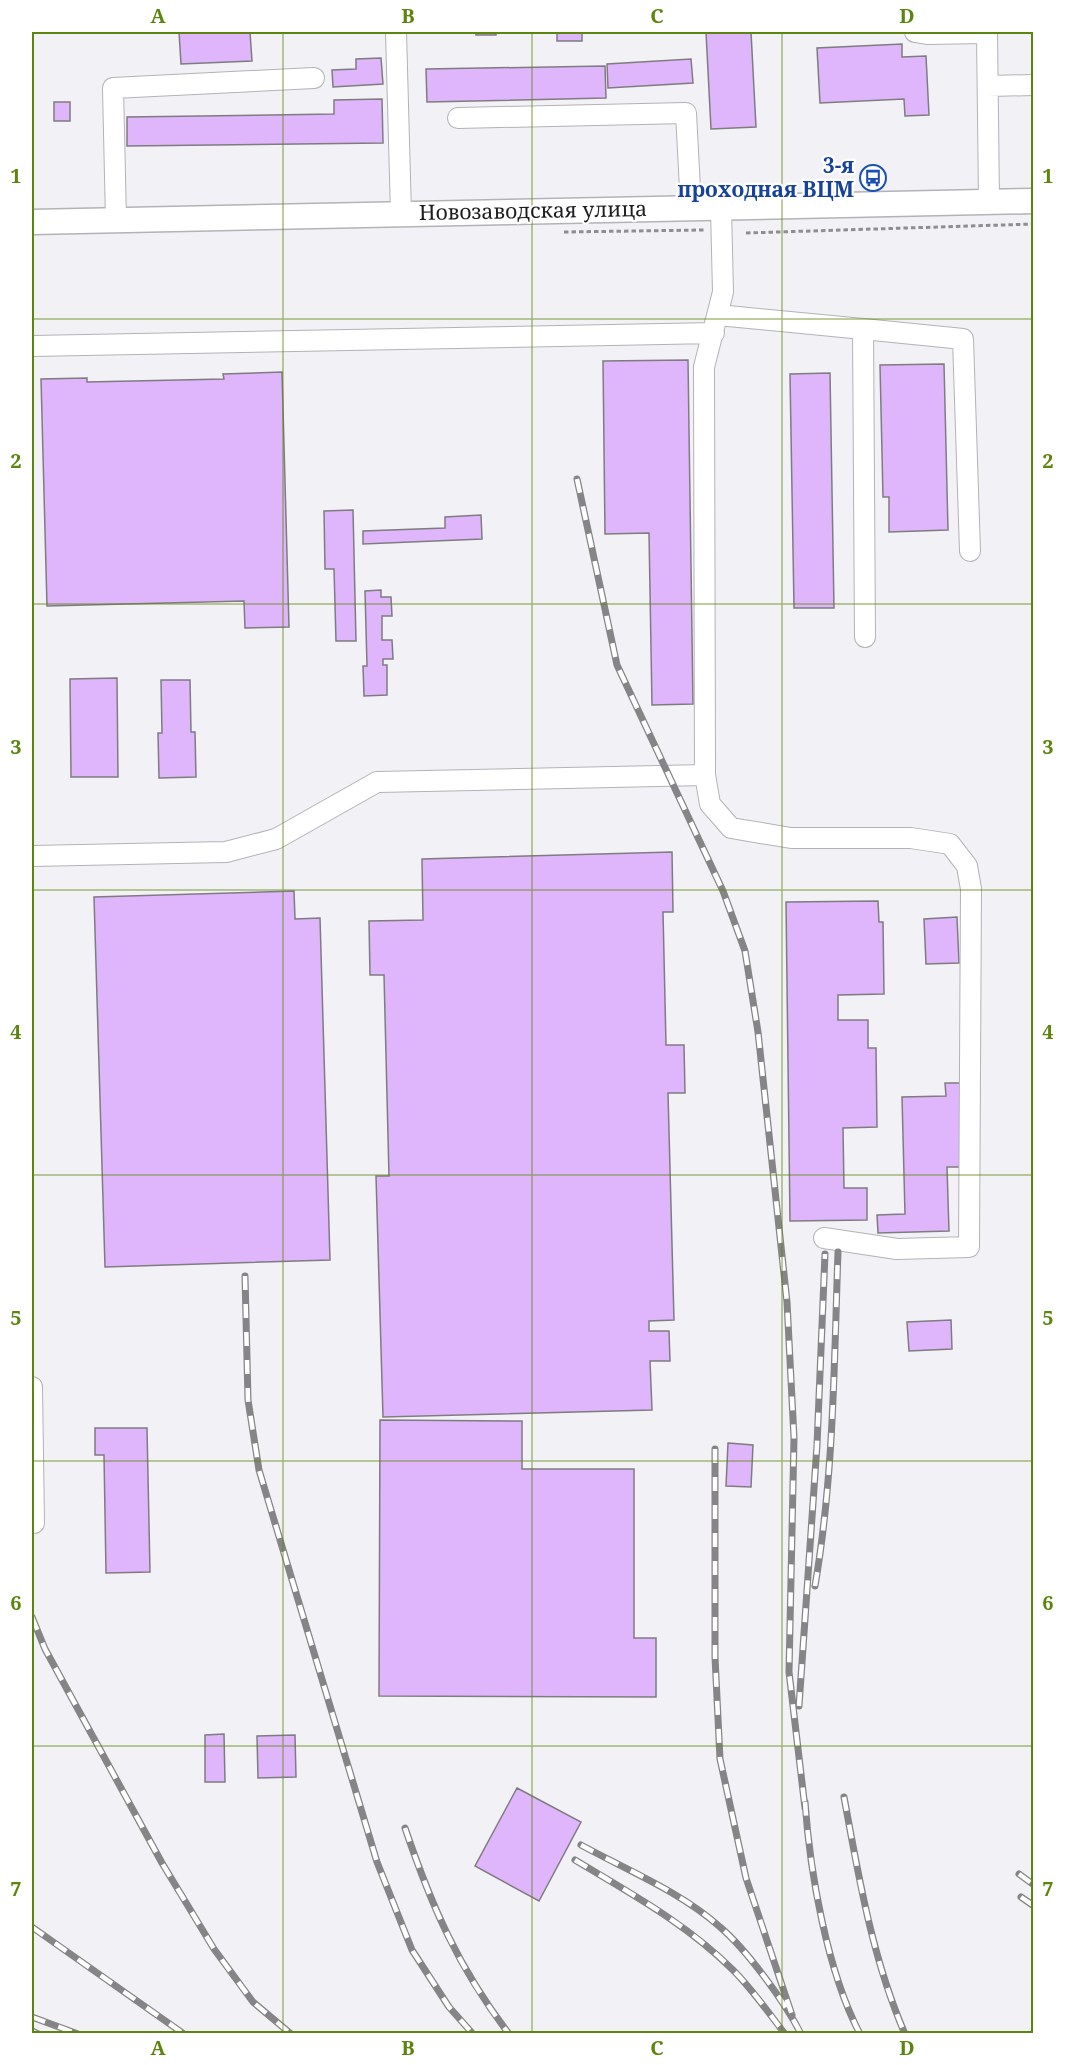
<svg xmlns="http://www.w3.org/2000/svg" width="1065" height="2065" font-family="'Noto Serif',serif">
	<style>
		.building { fill: #dfb6fb; stroke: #7f7c80; stroke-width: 1.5 }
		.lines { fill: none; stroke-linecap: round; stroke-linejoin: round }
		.minor-casing { stroke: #b3b2b7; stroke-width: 22 }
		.major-casing { stroke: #b3b2b7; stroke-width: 27 }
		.path { stroke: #8e8e91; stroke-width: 3; stroke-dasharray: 4.5 3; stroke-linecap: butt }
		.minor { stroke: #fff; stroke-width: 20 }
		.major { stroke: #fff; stroke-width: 24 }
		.rail-casing { stroke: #858487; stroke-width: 7 }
		.rail { stroke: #fff; stroke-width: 4.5; stroke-dasharray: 14; stroke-linecap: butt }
		.grid { fill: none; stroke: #5c850d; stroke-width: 1.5; stroke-opacity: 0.55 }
		.labels { text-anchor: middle; stroke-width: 4.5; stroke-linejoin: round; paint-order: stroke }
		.transit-label { font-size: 21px; font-weight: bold; fill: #164399; stroke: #fff; text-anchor: end }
		.street-label { font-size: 21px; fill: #1e1e20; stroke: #fff }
		.neatline { fill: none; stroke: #5c850d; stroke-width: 2 }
		.grid-label { font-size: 20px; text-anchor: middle; font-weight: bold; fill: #5c850d }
	</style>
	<rect width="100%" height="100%" fill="#f2f1f6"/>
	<path class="building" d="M179 32H250L252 61 181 64Z
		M476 32H496V35H476Z
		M557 32H582V41H557Z
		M706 32H751L756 127 711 129Z
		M902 44V57L926 56 929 115 905 116 904 99 820 103 817 48Z
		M381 58 383 84 333 87 332 70 356 69V59Z
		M691 59 693 83 608 88 607 64Z
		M605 66 606 98 427 102 426 69Z
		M382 99 383 143 127 146V117L334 114V100Z
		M54 102H70V121H54Z
		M688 360 693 704 652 705 649 533 605 534 603 361Z
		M944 364 948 530 889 532V497H883L880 365Z
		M282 372 289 627 245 628 244 601 47 606 41 379 87 378V382L224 379 223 374Z
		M830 373 834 608H794L790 374Z
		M353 510 356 641H336L334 569H325L324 511Z
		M481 515 482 539 363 544V531L445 528V517Z
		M381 590V597H391L392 616H382V640H392L393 659H383V665H387V695L364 696 363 666H367L365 591Z
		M117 678 118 777H71L70 679Z
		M161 680H190L191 732H195L196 777 159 778 158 733H162Z
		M672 852 673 912H663L666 1045H684L685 1093H668L674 1320 649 1321V1331H669L670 1361H650L652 1410 383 1417 376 1176H389L384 975H370L369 921 423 920 422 859Z
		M294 891 295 919 320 918 330 1260 105 1267 94 897Z
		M878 901 879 922H883L884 994 838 995V1020H868V1048H876L877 1127 843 1128 844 1188H867V1220L790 1221 786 902Z
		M957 917 959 963 926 964 924 919Z
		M945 1083H960L962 1167H947L949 1231 878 1233 877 1215 905 1214 902 1097 946 1096Z
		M951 1320 952 1349 909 1351 907 1322Z
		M380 1420 522 1421V1469H634V1638H656V1697L379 1696Z
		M95 1428H147L150 1572 106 1573 104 1455H95Z
		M728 1443 753 1445 751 1487 726 1486Z
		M224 1734 225 1782H205V1735Z
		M295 1735 296 1777 258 1778 257 1736Z
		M517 1788 581 1822 539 1901 475 1866Z"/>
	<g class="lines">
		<defs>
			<path id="minor" d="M396 32 401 214
				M915 32 927 34 987 33
				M987 32 989 202
				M988 86 1034 85
				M458 118 686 113 691 208
				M721 208 723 292 704 367 705 775 710 804 731 828 791 838H911L950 844 967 866 971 889 969 1247 897 1249 824 1238
				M116 220 113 88 314 78
				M718 315 863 329 865 637
				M863 329 963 339 970 551
				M32 346 714 333
				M32 856 226 852 276 839 377 782 705 775
				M32 1387 34 1523"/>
			<path id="major" d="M32 222 1034 201"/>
		</defs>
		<use href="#minor" class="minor-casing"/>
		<use href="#major" class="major-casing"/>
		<path class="path" d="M564 232 704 230
			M746 233 1034 224"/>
		<use href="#minor" class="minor"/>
		<use href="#major" class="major"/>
		<defs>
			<path id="rail" d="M577 479 617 665 723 891 745 951 758 1032 787 1302 794 1438 789 1672 805 1808
				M245 1276 248 1400 259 1470 377 1862 412 1950 449 2007 473 2034
				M715 1449V1657L720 1759 746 1878 792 2015
				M815 1586C834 1475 834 1364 838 1252
				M32 1617 45 1649 162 1863 214 1949 253 2002 291 2034
				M799 1706 817 1445 825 1254
				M844 1797C859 1878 872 1958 905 2034
				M805 1802C810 1873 827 1971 860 2034
				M405 1828C432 1907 458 1967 509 2034
				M581 1845C627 1870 681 1892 720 1927 747 1950 785 2002 801 2034
				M575 1860C630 1893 687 1924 733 1970 752 1989 768 2012 785 2034
				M1019 1874 1034 1885
				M1021 1897 1034 1906
				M32 1927 184 2034
				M32 2017 78 2034
				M32 2031 38 2034"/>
		</defs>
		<use href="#rail" class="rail-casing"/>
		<use href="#rail" class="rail"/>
	</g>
	<path class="grid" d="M283 32V2034M532 32V2034M782 32V2034M32 319H1034M32 604H1034M32 890H1034M32 1175H1034M32 1461H1034M32 1746H1034"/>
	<defs>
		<symbol id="bus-ring" viewBox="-11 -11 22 22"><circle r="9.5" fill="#fff" stroke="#1a4fb4" stroke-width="1.5"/><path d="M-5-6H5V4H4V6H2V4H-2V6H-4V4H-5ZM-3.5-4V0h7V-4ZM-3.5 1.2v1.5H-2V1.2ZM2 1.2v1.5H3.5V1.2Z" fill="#1a4fb4"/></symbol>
	</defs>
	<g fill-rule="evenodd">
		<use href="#bus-ring" x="858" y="163" width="30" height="30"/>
	</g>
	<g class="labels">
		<g class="transit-label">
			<text x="854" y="173">3-я<tspan x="854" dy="24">проходная ВЦМ</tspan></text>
		</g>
		<g class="street-label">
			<text transform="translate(533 211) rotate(-1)" y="7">Новозаводская улица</text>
		</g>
	</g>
	<rect width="1065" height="2065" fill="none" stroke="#ffffff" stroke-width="66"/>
	<rect x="33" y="33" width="999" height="1999" class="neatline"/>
	<g class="grid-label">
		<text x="158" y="23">A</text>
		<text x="408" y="23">B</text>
		<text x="657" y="23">C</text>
		<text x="907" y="23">D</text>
		<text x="16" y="183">1</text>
		<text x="1048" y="183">1</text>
		<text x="16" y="468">2</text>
		<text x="1048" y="468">2</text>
		<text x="16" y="754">3</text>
		<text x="1048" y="754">3</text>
		<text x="16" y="1039">4</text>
		<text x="1048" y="1039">4</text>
		<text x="16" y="1325">5</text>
		<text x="1048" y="1325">5</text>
		<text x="16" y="1610">6</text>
		<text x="1048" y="1610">6</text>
		<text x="16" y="1896">7</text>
		<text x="1048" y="1896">7</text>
		<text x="158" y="2055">A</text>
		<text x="408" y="2055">B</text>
		<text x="657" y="2055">C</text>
		<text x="907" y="2055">D</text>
	</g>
</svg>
